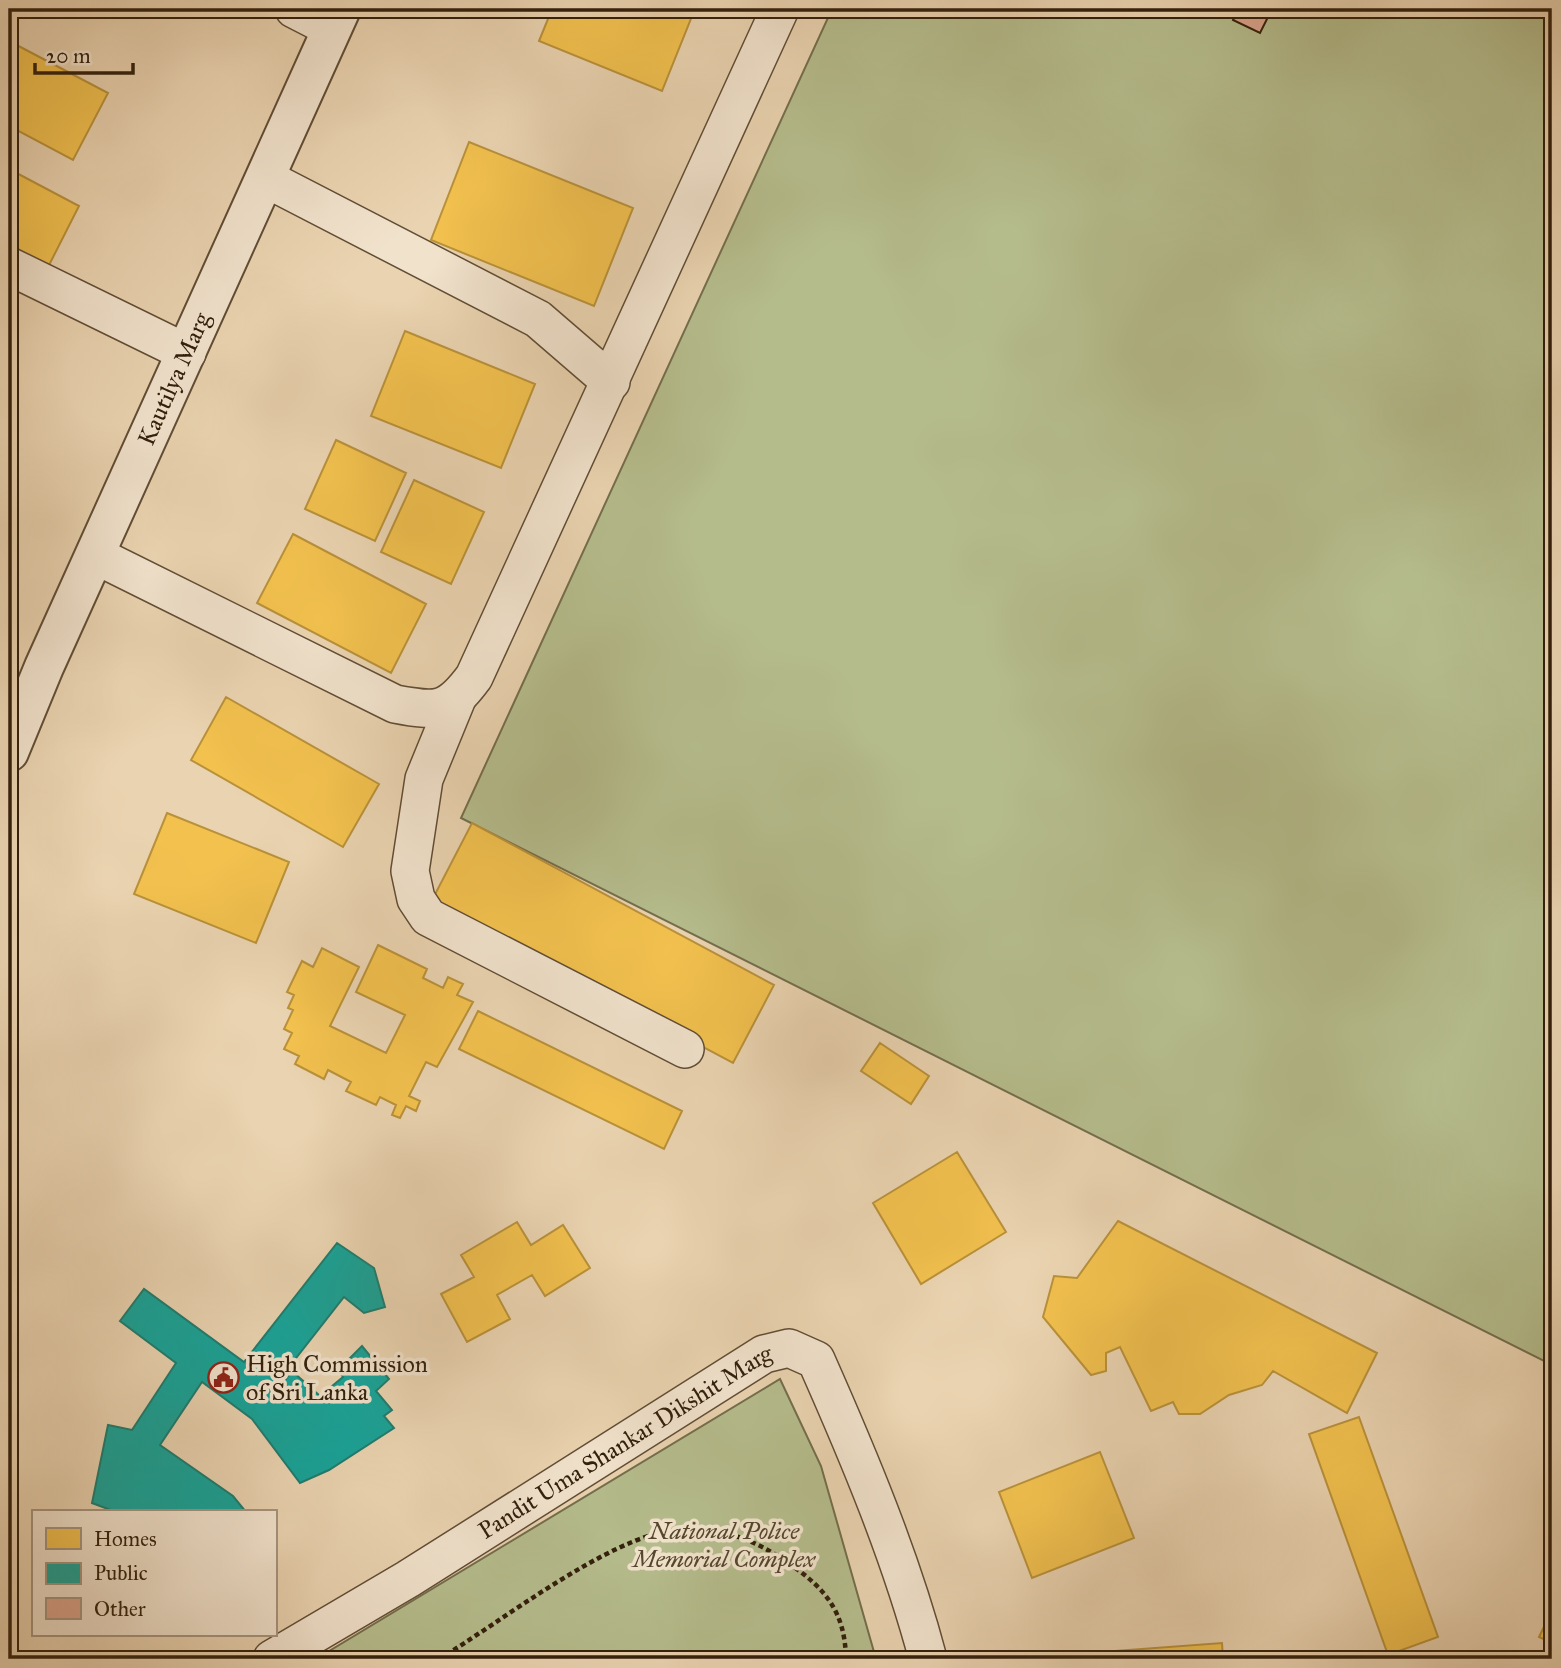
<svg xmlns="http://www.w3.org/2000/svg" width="1561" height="1668" font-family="'IM FELL Great Primer',serif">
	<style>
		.green { fill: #b5bc8c; stroke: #746e4c; stroke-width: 2 }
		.homes { fill: #f2c14e; stroke: #b9913a; stroke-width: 2 }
		.public { fill: #17a398; stroke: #1f7c6e; stroke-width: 2 }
		.building { fill: #dca48d; stroke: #33200c; stroke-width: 2 }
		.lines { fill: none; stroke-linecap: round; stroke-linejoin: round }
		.minor-casing { stroke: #614d35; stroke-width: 40 }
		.tertiary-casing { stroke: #614d35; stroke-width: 42 }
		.path { stroke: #33200c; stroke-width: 4.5; stroke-dasharray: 5 3.5; stroke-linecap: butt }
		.minor { stroke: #f1e2cc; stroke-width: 37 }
		.tertiary { stroke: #f1e2cc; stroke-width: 38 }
		.labels { text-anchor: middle; stroke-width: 7; stroke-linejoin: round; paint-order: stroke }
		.street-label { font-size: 24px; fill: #33200c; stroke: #f1e2cc }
		.poi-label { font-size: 24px; fill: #33200c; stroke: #f1e2cc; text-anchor: start }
		.park-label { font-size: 24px; font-style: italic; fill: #54472c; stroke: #f1e2cc }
	</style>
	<rect width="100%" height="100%" fill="#ead3b0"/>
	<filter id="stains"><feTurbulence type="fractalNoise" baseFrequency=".00286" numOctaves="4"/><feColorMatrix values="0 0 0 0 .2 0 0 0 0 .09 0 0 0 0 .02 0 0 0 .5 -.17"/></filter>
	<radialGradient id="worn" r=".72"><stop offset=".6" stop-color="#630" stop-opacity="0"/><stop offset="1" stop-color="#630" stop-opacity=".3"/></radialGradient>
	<path class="green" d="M832 9H1552V1365L461 818Z
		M780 1379 821 1466 876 1659H316Z"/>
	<path class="homes" d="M552 9H688L694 11 662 91 539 41Z
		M9 41 108 93 73 160 9 126Z
		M469 142 633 208 594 306 431 240Z
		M9 169 79 206 44 275 9 256Z
		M405 331 535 384 501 468 371 416Z
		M336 440 406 473 375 541 305 509Z
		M414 480 484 512 451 584 381 552Z
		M293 534 426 604 391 673 257 603Z
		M226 697 379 784 343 847 191 760Z
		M167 813 289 862 256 943 134 894Z
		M472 823 774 985 733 1063 431 902Z
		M378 945 427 969 423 978 443 988 448 977 463 984 457 995 473 1002 437 1067 426 1062 409 1096 420 1101 416 1111 406 1106 400 1118 392 1115 396 1105 380 1097 376 1105 346 1091 351 1082 328 1070 324 1079 295 1064 299 1056 284 1049 292 1033 284 1029 293 1010 288 1008 294 995 287 992 302 961 313 967 322 948 359 967 330 1026 386 1053 405 1015 356 992Z
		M478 1011 682 1111 664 1149 459 1049Z
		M880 1043 929 1076 911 1104 861 1071Z
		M957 1152 1006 1232 921 1284 873 1203Z
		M1118 1221 1377 1353 1347 1413 1273 1371 1262 1385 1229 1395 1200 1414H1179L1173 1402 1151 1411 1120 1347 1106 1353V1371L1091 1375 1043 1317 1054 1276 1077 1278Z
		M517 1222 531 1245 563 1225 590 1268 545 1296 532 1275 497 1295 510 1319 467 1342 441 1294 474 1277 461 1255Z
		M1359 1417 1438 1637 1388 1655 1309 1434Z
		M1100 1452 1134 1538 1032 1578 999 1492Z
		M1552 1610V1643L1539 1637Z
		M1222 1643 1223 1659H1075V1654Z"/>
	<path class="public" d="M337 1243 374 1268 385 1307 364 1313 344 1297 275 1385 279 1388 292 1371 320 1396 343 1377 338 1370 362 1346 389 1379 376 1391 392 1410 384 1416 394 1428 329 1470 300 1483 252 1419 202 1382 160 1445 233 1496 246 1512H116L92 1503 108 1425 132 1430 176 1363 120 1321 144 1289 244 1362Z"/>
	<path class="building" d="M1238 9H1272L1260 33 1233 20Z"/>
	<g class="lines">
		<defs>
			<g id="minor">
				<path d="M294 9 331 28"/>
				<path d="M265 178 538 319 611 382"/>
				<path d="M9 266 187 353"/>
				<path d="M95 555 395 704C438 712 448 712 474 677L780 9"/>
				<path d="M456 701 424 779 410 871 416 899 428 917 685 1049"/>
				<path id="s1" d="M272 1659 408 1579 764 1354 789 1348 816 1360C859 1457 901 1557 928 1659"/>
			</g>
			<g id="tertiary">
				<path id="s2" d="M9 752 44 667 341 9"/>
			</g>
		</defs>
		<use href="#minor" class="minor-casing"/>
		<use href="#tertiary" class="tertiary-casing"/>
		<path class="path" d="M439 1659C500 1623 608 1537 675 1530 718 1525 756 1540 790 1564 827 1590 845 1613 846 1659"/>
		<use href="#minor" class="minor"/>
		<use href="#tertiary" class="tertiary"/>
	</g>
	<defs>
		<symbol id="civic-ring" viewBox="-11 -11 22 22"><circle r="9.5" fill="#f1e2cc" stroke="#8f2418" stroke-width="1.5"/><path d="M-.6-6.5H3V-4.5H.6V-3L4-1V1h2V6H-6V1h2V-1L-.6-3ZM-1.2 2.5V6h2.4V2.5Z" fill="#8f2418"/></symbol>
	</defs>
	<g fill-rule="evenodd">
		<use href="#civic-ring" x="206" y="1360" width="35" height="35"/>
	</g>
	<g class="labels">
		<g class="street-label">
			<text dy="8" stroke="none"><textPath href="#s2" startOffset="408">Kautilya Marg</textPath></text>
			<text dy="8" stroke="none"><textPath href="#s1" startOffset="415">Pandit Uma Shankar Dikshit Marg</textPath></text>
		</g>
		<g class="poi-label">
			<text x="246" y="1372">High Commission<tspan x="246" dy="28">of Sri Lanka</tspan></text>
		</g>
		<g class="park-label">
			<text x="724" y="1539">National Police<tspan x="724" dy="28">Memorial Complex</tspan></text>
		</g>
	</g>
	<rect width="1561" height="1668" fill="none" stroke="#ead3b0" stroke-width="35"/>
	<rect x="10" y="10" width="1540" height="1647" fill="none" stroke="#33200c" stroke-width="3.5"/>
	<rect x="18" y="18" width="1526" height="1633" fill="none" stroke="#33200c" stroke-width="2"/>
	<rect x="32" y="1510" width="245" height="126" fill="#f1e2cc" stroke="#a5947f" stroke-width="2"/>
	<rect x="46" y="1528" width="35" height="21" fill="#f2c14e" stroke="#a5947f" stroke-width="2"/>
	<text x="94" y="1546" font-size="21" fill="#33200c">Homes</text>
	<rect x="46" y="1563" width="35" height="21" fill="#17a398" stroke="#a5947f" stroke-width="2"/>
	<text x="94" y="1580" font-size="21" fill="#33200c">Public</text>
	<rect x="46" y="1598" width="35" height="21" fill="#dca48d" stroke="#a5947f" stroke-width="2"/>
	<text x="94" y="1616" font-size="21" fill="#33200c">Other</text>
	<path d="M35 63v10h98v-10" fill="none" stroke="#33200c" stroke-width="3.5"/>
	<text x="46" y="63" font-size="21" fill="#33200c" stroke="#f1e2cc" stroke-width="5" paint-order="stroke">20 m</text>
	<rect width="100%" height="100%" filter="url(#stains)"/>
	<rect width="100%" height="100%" fill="url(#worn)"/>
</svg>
